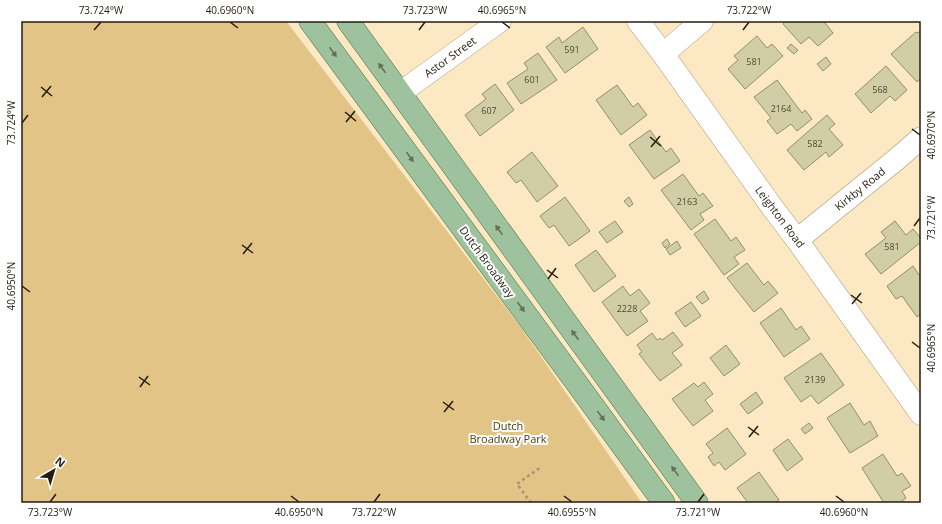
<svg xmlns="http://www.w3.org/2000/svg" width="942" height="524" font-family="'Open Sans',sans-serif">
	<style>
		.green { fill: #e3c487 }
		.building { fill: #d1cea6; stroke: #918f69 }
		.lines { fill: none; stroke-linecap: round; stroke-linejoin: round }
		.minor-casing { stroke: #a79673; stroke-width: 23 }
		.major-casing { stroke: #4a6e42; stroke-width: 23 }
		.path { stroke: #a39578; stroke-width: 2.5; stroke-dasharray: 3 3; stroke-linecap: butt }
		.minor { stroke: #fff; stroke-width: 22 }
		.major { stroke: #9fc29e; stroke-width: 22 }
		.oneway { fill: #627056 }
		.ticks { fill: none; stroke: #241d0f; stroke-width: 1.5 }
		.labels { text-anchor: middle; stroke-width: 4; stroke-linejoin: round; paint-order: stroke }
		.number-label { font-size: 9px; fill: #4f4935 }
		.street-label { font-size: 11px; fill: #241d0f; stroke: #fff }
		.park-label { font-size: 11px; fill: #513b06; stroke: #fff }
		.neatline { fill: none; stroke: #241d0f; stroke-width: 1.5 }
		.ticks-label { font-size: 10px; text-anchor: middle; fill: #241d0f }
	</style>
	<rect width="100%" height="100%" fill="#fce9c3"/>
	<path class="green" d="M21 21H286L522 329 642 503H21Z"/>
	<path class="building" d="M786 21H827L825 23 833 33 818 46 809 37 801 44 783 24Z
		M583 27 598 49 565 73 546 47 559 37 562 43Z
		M921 30V78L917 82 891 54 916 32 918 33Z
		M757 36 767 48 772 44 783 56 745 89 728 69 738 60 734 56Z
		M791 44 798 50 794 54 787 48Z
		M538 53 557 80 521 104 507 83 528 69 524 63Z
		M826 57 831 64 823 71 817 64Z
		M886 66 907 90 895 101 890 96 871 113 855 94Z
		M777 80 802 113 805 110 812 119 797 131 791 124 777 134 767 121 771 118 754 97Z
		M495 84 514 110 480 136 465 115 486 99 482 94Z
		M617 85 633 107 638 103 647 115 621 135 596 100Z
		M827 115 835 124 829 129 843 145 829 157 826 152 804 170 787 150Z
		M650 130 666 152 671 148 680 161 654 179 629 145Z
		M532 152 558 186 537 202 521 180 516 183 507 172Z
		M683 174 699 196 703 193 713 206 700 214 704 220 691 230 661 190Z
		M565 197 590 231 569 246 554 225 549 228 540 216Z
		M629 197 633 204 629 207 624 201Z
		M715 219 731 241 736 237 745 250 734 257 739 264 724 275 694 234Z
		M615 221 623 232 607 243 599 232Z
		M895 221 906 235 913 229 921 238V242L881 274 865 254 886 238 881 232Z
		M667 239 670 244 665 248 662 243Z
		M677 241 681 248 670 255 666 249Z
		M596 250 616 276 594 292 575 265Z
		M747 263 764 285 768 281 778 293 754 312 727 278Z
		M913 266 919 275 921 273V314L917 317 902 296 896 299 887 286Z
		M623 286 630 296 639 289 650 303 640 311 648 321 627 336 602 302Z
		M704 291 709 299 702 304 696 297Z
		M691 302 701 316 685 327 675 313Z
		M781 308 796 330 801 326 810 339 784 357 760 323Z
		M673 332 683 345 672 353 682 365 660 381 639 354 642 352 637 345 652 333 657 340 660 338 662 340Z
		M726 345 740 364 724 376 710 358Z
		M821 353 844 385 818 404 811 395 801 402 784 378Z
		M704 382 713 394 705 400 713 411 693 426 672 399 694 383 698 387Z
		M756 392 763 403 748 414 740 404Z
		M850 403 864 425 870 421 878 436 850 453 827 418Z
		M809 423 813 428 805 434 801 429Z
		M727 428 746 454 725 470 719 462 714 466 708 457 713 453 706 444Z
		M788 439 803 459 787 471 773 450Z
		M883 454 897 476 902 473 911 486 902 491 906 498 899 503H884L862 468Z
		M759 472 779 500 775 503H748L737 488Z"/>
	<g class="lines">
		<defs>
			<path id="minor" d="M638 21 663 54 772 207 797 240 921 414
				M663 54 702 21
				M400 93 500 21
				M797 240 898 158 921 138"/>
			<path id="major" d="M310 21 578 385 664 503
				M348 21 697 503"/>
		</defs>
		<use href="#minor" class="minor-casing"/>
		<use href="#major" class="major-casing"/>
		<path class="path" d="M531 503 517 484 541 467"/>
		<use href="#minor" class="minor"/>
		<use href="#major" class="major"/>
	</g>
	<defs><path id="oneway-solid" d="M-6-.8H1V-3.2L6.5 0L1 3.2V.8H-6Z"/></defs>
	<g class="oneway">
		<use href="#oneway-solid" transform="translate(333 52) rotate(54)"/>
		<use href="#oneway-solid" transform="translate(382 68) rotate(-126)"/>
		<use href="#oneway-solid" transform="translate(410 157) rotate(54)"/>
		<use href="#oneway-solid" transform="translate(499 230) rotate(-126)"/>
		<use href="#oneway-solid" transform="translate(521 307) rotate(54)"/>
		<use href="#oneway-solid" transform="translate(575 335) rotate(-126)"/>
		<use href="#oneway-solid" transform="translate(601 416) rotate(54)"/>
		<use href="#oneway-solid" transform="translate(675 471) rotate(-126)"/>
	</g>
	<path class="ticks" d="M230 22 238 28M502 22 510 28M94 30 101 22M419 30 425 22M743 30 749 22M41 87 52 96M42 97 51 86M345 112 356 121M346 122 355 111M22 123 28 115M912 129 920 135M650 137 661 146M651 147 660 136M914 226 920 218M242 245 253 253M243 254 252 243M547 270 558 278M548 279 556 268M22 286 30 292M851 295 862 303M852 304 861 293M912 342 920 348M139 377 150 385M140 387 148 376M443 402 454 410M444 412 453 401M748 427 759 435M749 437 758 426M291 496 299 502M564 496 572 502M836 496 844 502M50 502 56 494M374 502 380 494M698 502 704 494"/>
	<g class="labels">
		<g class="number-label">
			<text x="572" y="53">591</text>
			<text x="754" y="65">581</text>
			<text x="532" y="83">601</text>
			<text x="880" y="93">568</text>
			<text x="781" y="112">2164</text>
			<text x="489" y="114">607</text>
			<text x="815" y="147">582</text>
			<text x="687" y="205">2163</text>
			<text x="892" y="250">581</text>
			<text x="627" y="312">2228</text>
			<text x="815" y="383">2139</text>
		</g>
		<g class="street-label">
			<text transform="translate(450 57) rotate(-36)" y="4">Astor Street</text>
			<text transform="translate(860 189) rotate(-39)" y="4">Kirkby Road</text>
			<text transform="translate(780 217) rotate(53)" y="4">Leighton Road</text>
			<text transform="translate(487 262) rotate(54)" y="4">Dutch Broadway</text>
		</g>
		<g class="park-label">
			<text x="508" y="430">Dutch<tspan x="508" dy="13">Broadway Park</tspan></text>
		</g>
	</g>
	<rect width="942" height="524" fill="none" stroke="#ffffff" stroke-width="44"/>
	<g transform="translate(54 470) rotate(38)" stroke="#ffffff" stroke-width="3" paint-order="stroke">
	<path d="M0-3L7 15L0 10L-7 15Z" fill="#241d0f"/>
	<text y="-6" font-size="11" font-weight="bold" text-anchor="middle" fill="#241d0f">N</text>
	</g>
	<rect x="22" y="22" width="898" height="480" class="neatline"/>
	<g class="ticks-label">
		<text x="101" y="14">73.724°W</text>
		<text x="230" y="14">40.6960°N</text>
		<text x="425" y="14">73.723°W</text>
		<text x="502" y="14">40.6965°N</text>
		<text x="749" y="14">73.722°W</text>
		<text transform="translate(11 123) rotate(-90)" y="4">73.724°W</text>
		<text transform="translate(931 135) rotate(-90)" y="4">40.6970°N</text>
		<text transform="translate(931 218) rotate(-90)" y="4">73.721°W</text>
		<text transform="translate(11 286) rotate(-90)" y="4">40.6950°N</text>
		<text transform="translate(931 348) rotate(-90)" y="4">40.6965°N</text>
		<text x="50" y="516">73.723°W</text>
		<text x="299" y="516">40.6950°N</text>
		<text x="374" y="516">73.722°W</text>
		<text x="572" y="516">40.6955°N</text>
		<text x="698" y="516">73.721°W</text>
		<text x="844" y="516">40.6960°N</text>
	</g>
</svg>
